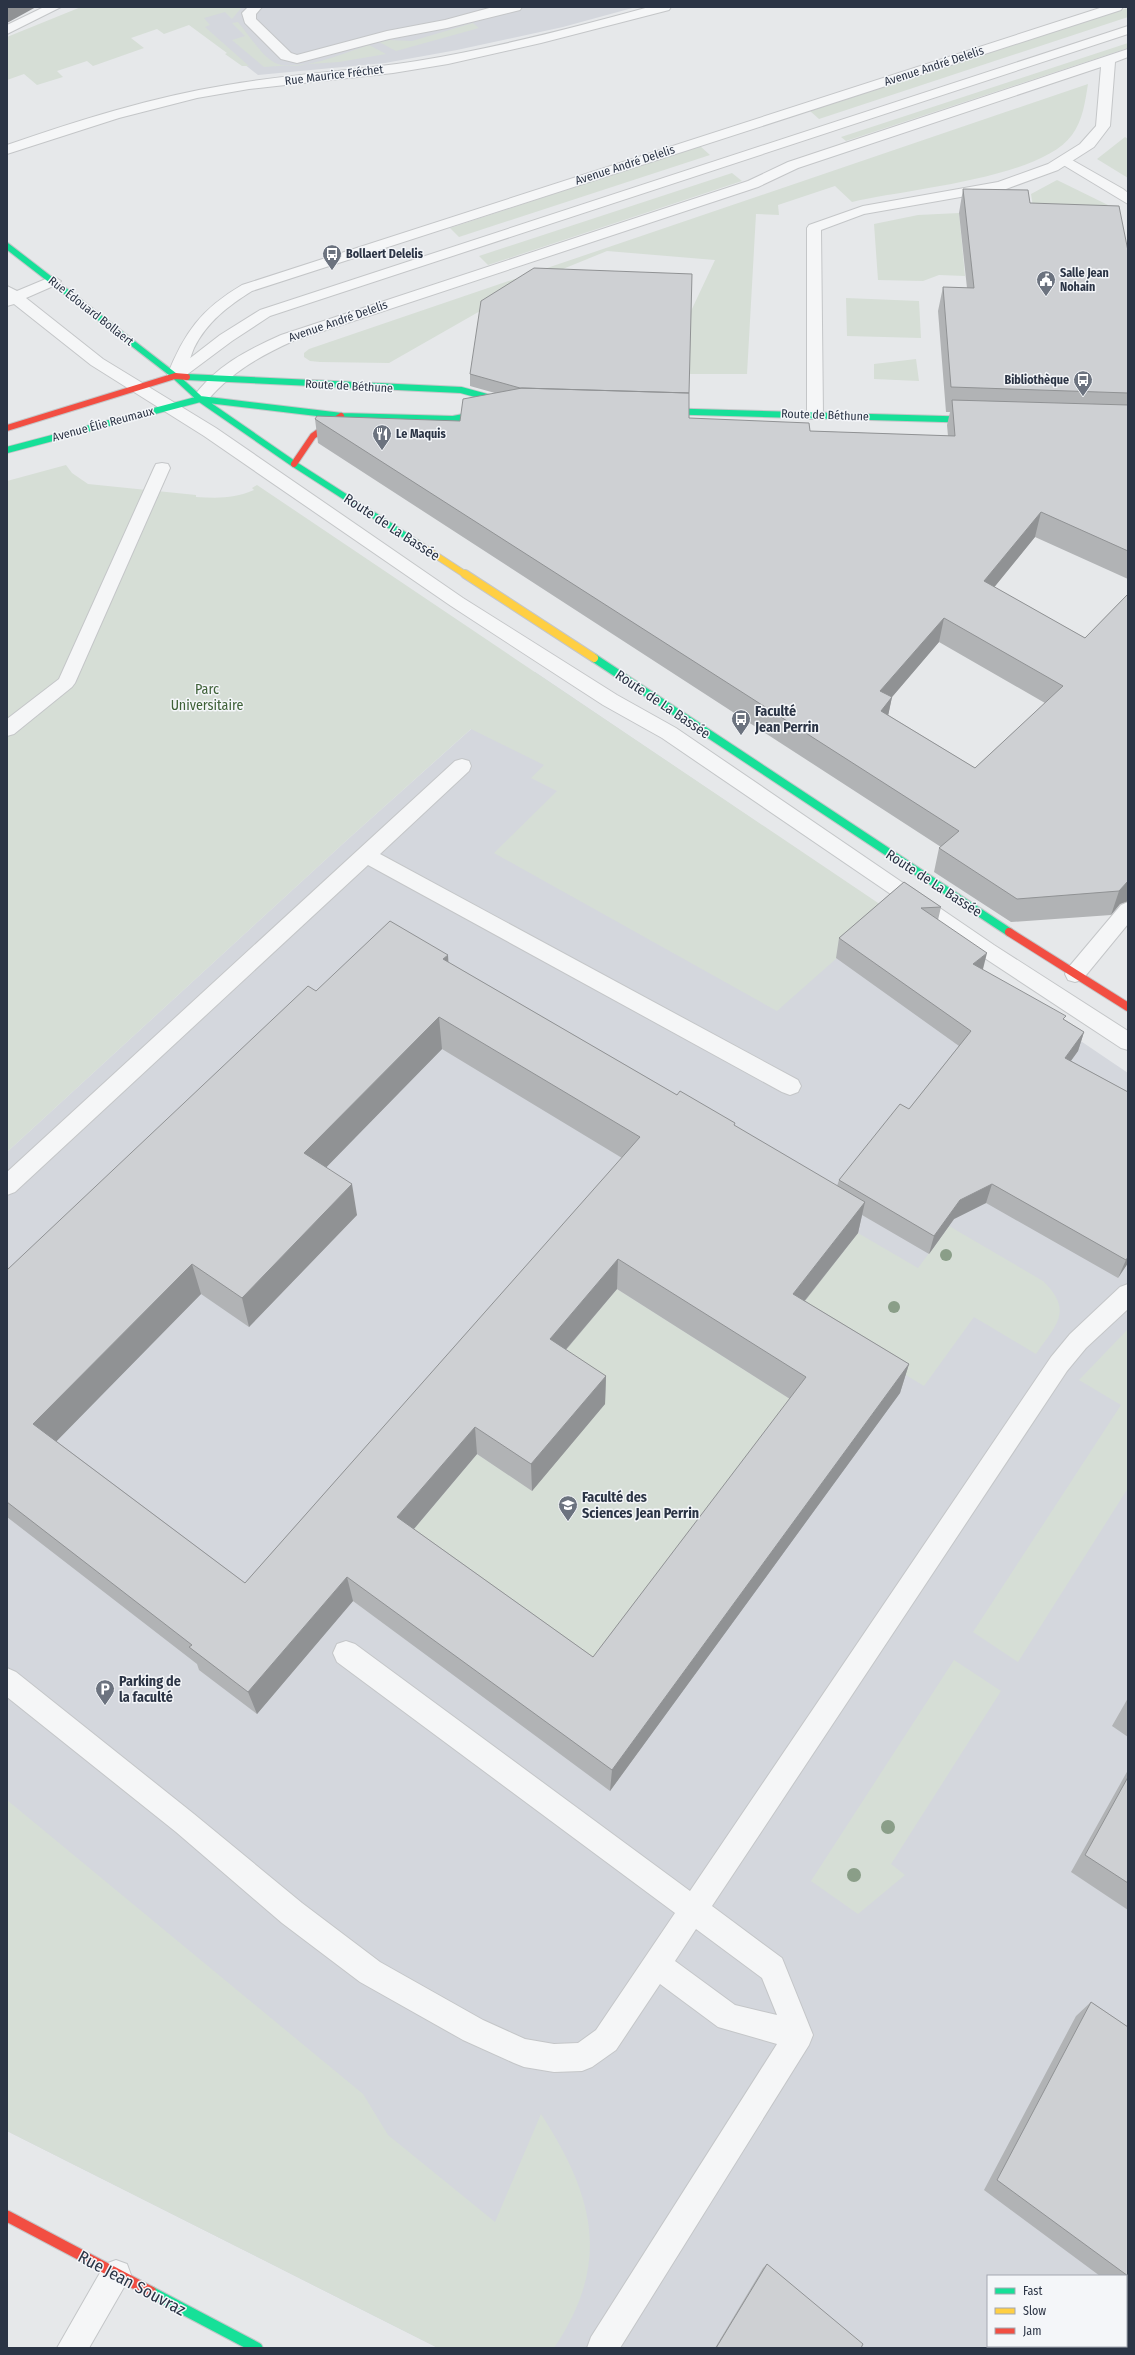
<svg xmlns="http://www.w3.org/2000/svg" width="1135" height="2355" font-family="'Fira Sans Condensed',sans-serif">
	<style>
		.built { fill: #d4d7dd; fill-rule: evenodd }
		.green { fill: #d6ded6 }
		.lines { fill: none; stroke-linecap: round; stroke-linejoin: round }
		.lane-casing { stroke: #c4c6c8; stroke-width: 2 }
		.street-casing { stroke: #c4c6c8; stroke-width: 2 }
		.fast-far2-casing { stroke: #c4c6c8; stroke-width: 8 }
		.fast-far1-casing { stroke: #c4c6c8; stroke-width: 10 }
		.fast-casing { stroke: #c4c6c8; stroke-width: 13 }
		.slow-far1-casing { stroke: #c4c6c8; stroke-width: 8 }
		.slow-casing { stroke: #c4c6c8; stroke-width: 10 }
		.jam-far2-casing { stroke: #c4c6c8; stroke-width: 8 }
		.jam-far1-casing { stroke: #c4c6c8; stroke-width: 10 }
		.jam-casing { stroke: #c4c6c8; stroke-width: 13 }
		.lane { fill: #f5f6f7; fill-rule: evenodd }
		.street { fill: #f5f6f7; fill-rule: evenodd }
		.fast-far2 { stroke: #16e098; stroke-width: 6 }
		.fast-far1 { stroke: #16e098; stroke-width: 8 }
		.fast { stroke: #16e098; stroke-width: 11 }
		.slow-far1 { stroke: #ffcf43; stroke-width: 6 }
		.slow { stroke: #ffcf43; stroke-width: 8 }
		.jam-far2 { stroke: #f24e42; stroke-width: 6 }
		.jam-far1 { stroke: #f24e42; stroke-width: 8 }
		.jam { stroke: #f24e42; stroke-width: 11 }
		.tree { fill: #8a9e88 }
		.wall { fill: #b1b3b5; fill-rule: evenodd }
		.shaded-wall { fill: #909294 }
		.building { fill: #ced0d3; stroke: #909294; fill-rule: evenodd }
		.labels { text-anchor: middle; stroke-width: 3; stroke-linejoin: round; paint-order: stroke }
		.far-street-label { font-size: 12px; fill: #2b3445; stroke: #f4f6f9 }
		.far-poi-label { font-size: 12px; font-weight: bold; fill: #2b3445; stroke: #f4f6f9; text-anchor: start }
		.street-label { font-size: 14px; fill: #2b3445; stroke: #f4f6f9 }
		.park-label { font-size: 14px; fill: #3f6138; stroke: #f4f6f9 }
		.poi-label { font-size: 14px; font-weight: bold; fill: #2b3445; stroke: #f4f6f9; text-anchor: start }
		.near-street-label { font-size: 17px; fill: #2b3445; stroke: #f4f6f9 }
	</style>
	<rect width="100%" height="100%" fill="#e6e8ea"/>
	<path class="built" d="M204 7H636L563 27 457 50 385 63 258 75 181 14Z
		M535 672 1128 1073V2348H438L7 2131V1152L347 840ZM988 2276H1126V2346H988Z"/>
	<path class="green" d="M81 7H242L232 19 225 12 204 18 210 25 205 27 249 66H242L225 54 227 53 189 25 164 34 157 29 131 38 144 48 93 66 87 61 57 71 63 77 37 85 24 74 7 80V37Z
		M1128 8V17L819 119 810 111Z
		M238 22C247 33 261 54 272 61 293 76 346 52 369 45L386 54 339 62 264 67 232 40 245 36 232 23Z
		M473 23 479 28 396 51 379 42 389 40 412 41Z
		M1128 43V48L846 141 841 137Z
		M1088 84C1085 102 1083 120 1072 135 1040 179 905 189 852 202L835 186 778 205 779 215 756 214 747 374H689L691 311 715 260 607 251 531 282 389 363 320 362 310 361 304 357V353L309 349Z
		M1125 137 1128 139V178L1097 159Z
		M700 146 710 155 459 237 450 228Z
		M732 173 742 181 488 265 479 256Z
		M1057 180 1108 205 1035 221 1031 194Z
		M959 213 965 276 939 275 923 281 878 280 874 224 918 215Z
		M846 298 919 301 921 338 847 336Z
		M916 359 919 381 874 379V364Z
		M66 465 72 473 88 484 196 495V497C217 498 234 499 254 490L252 488 257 485 890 911 777 1011 494 853 557 791 531 778 544 765 471 729 347 840 7 1152V481Z
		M949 1226 1043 1281C1074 1311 1056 1325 1036 1354L974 1317 924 1386 798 1309 858 1233 918 1268Z
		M617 1289 800 1405 592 1679 402 1543 477 1454 532 1490 605 1404 550 1368Z
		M1128 1329V1488L1018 1662 973 1632 1121 1405 1079 1380Z
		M954 1660 1001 1691 891 1864 905 1875 858 1914 811 1881Z
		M7 1800 363 2094 388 2135 495 2222 541 2114C594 2196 612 2262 554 2348H438L7 2131Z"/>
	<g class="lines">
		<defs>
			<path id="lane" d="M44 7H61L7 34V25Z
				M248 7H262L256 14V19L291 53 297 55 387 31 445 20 493 7H522L520 10 447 28 389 39 297 63 281 59 245 23 242 13Z
				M1128 26V34L270 316 232 341 181 379H169L167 376 220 335 260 310Z
				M1065 156 1123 189 1128 193V204L1060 163 1058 160 1060 157Z
				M53 276 61 281 58 284 26 298 103 359 216 428 463 598 617 695 676 728 994 945 1128 1031V1050L1121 1048 980 955 662 738 603 705 451 606 204 436 91 365 14 304 7 306V286L17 291Z
				M462 759 469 761 471 766 469 771 380 854 798 1080 801 1086 798 1092 790 1095 782 1092 368 865 15 1192 7 1195V1172L455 761Z
				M1128 1284V1309L1086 1348 1067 1371 712 1906 782 1958 813 2035 809 2045 620 2348H587L591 2337 777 2044 718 2027 660 1984 616 2050 592 2067 582 2071 554 2072 524 2067 514 2063 463 2040 360 1982 282 1923 176 1832 7 1697V1668L16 1672 194 1814 302 1903 380 1962 483 2020 525 2039 554 2044 578 2043 596 2030 675 1913 337 1662 333 1653 337 1644 346 1641 355 1644 690 1891 1051 1357 1070 1334 1120 1287ZM696 1929 762 1978 777 2015 735 2005 675 1961Z
				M116 2260 127 2264 131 2275 89 2348H57L105 2264Z"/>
			<path id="street" d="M649 7H671L669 10 541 43 448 64 393 73 249 89 197 98 119 118 7 154V145C79 120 152 97 227 85 290 74 354 71 417 61 496 48 573 28 649 7Z
				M1103 7H1123L1121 10 252 291C228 306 207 322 194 348 190 358 187 370 181 379H169L167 376C184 333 201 309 242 285Z
				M1128 49V57L1115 62 1110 126 1094 147 1058 170 1006 189 864 214 821 230 823 415 821 419H809L807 415V228L809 225 863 206 998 182 1048 164 1080 144 1096 126 1101 67 798 168 758 187 293 341C258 357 230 373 206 402H194L192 399C214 367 247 350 281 335L748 181 788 162Z
				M162 463 168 464 170 468 75 683 72 687 14 734 7 736V719L59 679 154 468 156 464Z
				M1128 902V924L1082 980 1075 982 1068 980 1065 974 1068 968 1121 905Z"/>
			<path id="fast-far2" d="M7 246 175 376 200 399 294 464 417 543
				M187 377 461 390 509 403
				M659 411 979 420
				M7 450 200 399 342 416 453 419 490 412"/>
			<path id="fast-far1" d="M594 658 1009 932"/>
			<path id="fast" d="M151 2292 257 2348"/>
			<path id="slow-far1" d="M417 543 466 575"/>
			<path id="slow" d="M465 574 594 658"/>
			<path id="jam-far2" d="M7 428 175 376 187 377
				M294 464 313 436 341 416"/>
			<path id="jam-far1" d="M1009 932 1128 1007"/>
			<path id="jam" d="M7 2216 151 2292"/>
		</defs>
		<use href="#lane" class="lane-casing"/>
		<use href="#street" class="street-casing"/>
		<use href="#fast-far2" class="fast-far2-casing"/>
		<use href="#fast-far1" class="fast-far1-casing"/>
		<use href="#fast" class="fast-casing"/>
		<use href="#slow-far1" class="slow-far1-casing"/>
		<use href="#slow" class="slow-casing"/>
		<use href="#jam-far2" class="jam-far2-casing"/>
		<use href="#jam-far1" class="jam-far1-casing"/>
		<use href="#jam" class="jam-casing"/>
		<use href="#lane" class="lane"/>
		<use href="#street" class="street"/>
		<use href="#fast-far2" class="fast-far2"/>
		<use href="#fast-far1" class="fast-far1"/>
		<use href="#fast" class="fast"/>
		<use href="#slow-far1" class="slow-far1"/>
		<use href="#slow" class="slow"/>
		<use href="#jam-far2" class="jam-far2"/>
		<use href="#jam-far1" class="jam-far1"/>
		<use href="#jam" class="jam"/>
	</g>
	<g class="tree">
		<circle cx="946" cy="1255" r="6"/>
		<circle cx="894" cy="1307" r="6"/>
		<circle cx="888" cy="1827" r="7"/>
		<circle cx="854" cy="1875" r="7"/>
	</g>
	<path class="wall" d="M963 189 1030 203 1128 251V579L1035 537 994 587 1085 638 1128 594V901L1120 904 1111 915 1011 922 934 872 939 848 941 847 318 443 315 419 460 421 495 393 470 386V374L689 393V418L810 431 948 436 947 425 950 412H946L938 311 943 287 967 288 959 213ZM939 642 1045 703 975 768 888 715 892 697Z
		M904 882 941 907 938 920 982 969 1065 1020 1084 1032 1078 1051 1071 1061 1128 1092V1263L1118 1278 986 1203 954 1219 929 1254 862 1215 858 1233 805 1301 909 1364 900 1393 610 1791 353 1601 257 1714 199 1670 197 1664 7 1517V1270L316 991 448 962 677 1095 735 1126 837 1186 839 1180 909 1109 959 1046 836 958 839 938ZM442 1049 622 1158 245 1583 56 1441 201 1294 249 1327 357 1215 326 1167ZM617 1289 790 1399 593 1657 414 1529 477 1454 532 1491 605 1404 606 1376 566 1350Z
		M1128 1698V1737L1112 1726Z
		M1128 1770V1910L1071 1872Z
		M1091 2002 1128 2027V2296L1126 2295V2276H1100L984 2190 1076 2016Z
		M767 2264 861 2348H715L763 2268Z"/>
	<path class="shaded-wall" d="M7 7H36L7 23Z
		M1041 512 1035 537 979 606 984 581Z
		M944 618 939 642 892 697 887 721 876 715 880 691Z
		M1128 881V901L1120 904 1111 915 1119 891Z
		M987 953 982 973 973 964Z
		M448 955 450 988 443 959Z
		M439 1017 442 1049 310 1184 304 1153Z
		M1084 1032 1078 1051 1059 1077 1065 1058Z
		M352 1184 357 1215 249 1327 242 1298Z
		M992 1184 986 1203 954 1219 929 1254 934 1236 960 1200Z
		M865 1202 858 1233 787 1323 793 1294Z
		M1128 1257V1263L1118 1278 1126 1260Z
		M618 1259 617 1289 550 1368V1339Z
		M192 1264 201 1294 47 1451 33 1424Z
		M909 1364 900 1393 610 1791 612 1770Z
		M606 1376 605 1404 532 1491 531 1464Z
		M475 1427 477 1454 402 1543 397 1517Z
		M347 1577 353 1601 257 1714 248 1692Z"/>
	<path class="building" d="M963 189 1028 190 1030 203 1119 206 1128 251V393L951 387 943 287 974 288Z
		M534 268 692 274 689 393 520 388 470 374 481 301Z
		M522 388 689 393V418L809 423 810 431 955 436 952 400 1128 405V551L1041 512 984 581 1085 638 1128 594V881L1119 891 1017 899 939 848 959 831 315 419 317 416 460 421 463 399ZM944 618 1063 686 975 768 881 711 892 697 880 691Z
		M904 882 941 907 921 908 987 953 973 964 1066 1016 1063 1019 1084 1032 1065 1058 1128 1092V1257L1126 1260 992 1184 960 1200 934 1236 839 1180 900 1104 909 1109 971 1031 839 938Z
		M390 921 448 955 443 959 677 1095 680 1091 735 1123 734 1125 865 1202 793 1294 909 1364 612 1770 347 1577 248 1692 189 1647 192 1645 7 1502V1270L308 986 316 991ZM439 1017 640 1137 245 1583 33 1424 192 1264 242 1298 352 1184 304 1153ZM618 1259 806 1377 593 1657 397 1517 475 1427 531 1464 606 1376 550 1339Z
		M1128 1777V1883L1085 1855Z
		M1091 2002 1128 2027V2276L997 2180Z
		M767 2264 863 2344 861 2348H716Z"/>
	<defs>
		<symbol id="bus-pin" viewBox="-11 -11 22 30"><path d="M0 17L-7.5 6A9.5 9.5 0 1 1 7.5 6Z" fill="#6c737f" stroke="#f4f6f9"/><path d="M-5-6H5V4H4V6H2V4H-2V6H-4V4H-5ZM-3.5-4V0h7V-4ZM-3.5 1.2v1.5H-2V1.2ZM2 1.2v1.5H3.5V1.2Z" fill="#fff"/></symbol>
		<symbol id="civic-pin" viewBox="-11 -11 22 30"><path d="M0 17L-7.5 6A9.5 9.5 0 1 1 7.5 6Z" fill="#6c737f" stroke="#f4f6f9"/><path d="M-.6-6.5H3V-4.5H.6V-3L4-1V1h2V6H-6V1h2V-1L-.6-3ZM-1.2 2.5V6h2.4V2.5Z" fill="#fff"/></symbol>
		<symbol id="restaurant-pin" viewBox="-11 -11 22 30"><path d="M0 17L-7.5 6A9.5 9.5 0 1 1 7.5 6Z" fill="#6c737f" stroke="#f4f6f9"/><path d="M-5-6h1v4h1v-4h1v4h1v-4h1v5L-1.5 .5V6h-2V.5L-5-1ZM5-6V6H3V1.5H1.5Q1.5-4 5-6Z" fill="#fff"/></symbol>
		<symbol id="university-pin" viewBox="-11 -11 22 30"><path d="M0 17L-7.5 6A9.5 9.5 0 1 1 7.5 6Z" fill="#6c737f" stroke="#f4f6f9"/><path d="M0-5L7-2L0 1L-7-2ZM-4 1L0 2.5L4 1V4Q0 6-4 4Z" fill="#fff"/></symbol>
		<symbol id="parking-pin" viewBox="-11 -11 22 30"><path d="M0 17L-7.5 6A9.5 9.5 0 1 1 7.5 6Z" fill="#6c737f" stroke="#f4f6f9"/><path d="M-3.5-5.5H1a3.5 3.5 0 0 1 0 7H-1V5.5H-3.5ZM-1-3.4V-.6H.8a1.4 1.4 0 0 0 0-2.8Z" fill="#fff"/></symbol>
	</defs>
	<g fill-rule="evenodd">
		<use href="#bus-pin" x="321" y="243" width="22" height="30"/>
		<use href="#civic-pin" x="1035" y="269" width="22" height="30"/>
		<use href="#bus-pin" x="1072" y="369" width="22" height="30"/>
		<use href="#restaurant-pin" x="371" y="423" width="22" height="30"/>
		<use href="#bus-pin" x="730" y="708" width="22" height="30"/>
		<use href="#university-pin" x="557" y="1494" width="22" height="30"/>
		<use href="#parking-pin" x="94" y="1678" width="22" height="30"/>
	</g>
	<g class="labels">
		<g class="far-street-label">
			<text transform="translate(934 66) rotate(-18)" y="4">Avenue André Delelis</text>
			<text transform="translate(334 75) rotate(-7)" y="4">Rue Maurice Fréchet</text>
			<text transform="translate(625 165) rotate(-18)" y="4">Avenue André Delelis</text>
			<text transform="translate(91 311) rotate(38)" y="4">Rue Édouard Bollaert</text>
			<text transform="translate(338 321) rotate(-19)" y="4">Avenue André Delelis</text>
			<text transform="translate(349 386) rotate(3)" y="4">Route de Béthune</text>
			<text transform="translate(825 415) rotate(2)" y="4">Route de Béthune</text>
			<text transform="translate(103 424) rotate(-15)" y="4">Avenue Élie Reumaux</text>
		</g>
		<g class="far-poi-label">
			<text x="346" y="258">Bollaert Delelis</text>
			<text x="1060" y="277">Salle Jean<tspan x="1060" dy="14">Nohain</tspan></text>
			<text x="1069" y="384" text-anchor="end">Bibliothèque</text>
			<text x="396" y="438">Le Maquis</text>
		</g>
		<g class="street-label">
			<text transform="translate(392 527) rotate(33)" y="5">Route de La Bassée</text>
			<text transform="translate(663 704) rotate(34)" y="5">Route de La Bassée</text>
			<text transform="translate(934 883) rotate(33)" y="5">Route de La Bassée</text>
		</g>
		<g class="park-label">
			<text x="207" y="694">Parc<tspan x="207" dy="16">Universitaire</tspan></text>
		</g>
		<g class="poi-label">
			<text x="755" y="716">Faculté<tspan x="755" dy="16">Jean Perrin</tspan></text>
			<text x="582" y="1502">Faculté des<tspan x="582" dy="16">Sciences Jean Perrin</tspan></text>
			<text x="119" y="1686">Parking de<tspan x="119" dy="16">la faculté</tspan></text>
		</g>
		<g class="near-street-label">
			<text transform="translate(132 2283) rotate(28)" y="6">Rue Jean Souvraz</text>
		</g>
	</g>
	<rect width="1135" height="2355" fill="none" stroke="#2b3445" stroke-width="16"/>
	<rect x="987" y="2275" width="140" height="72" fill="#f4f6f9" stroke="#a4a8b1"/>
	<rect x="995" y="2288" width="20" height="6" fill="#16e098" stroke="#a4a8b1"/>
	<text x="1023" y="2295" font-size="12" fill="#2b3445">Fast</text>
	<rect x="995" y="2308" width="20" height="6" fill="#ffcf43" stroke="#a4a8b1"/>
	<text x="1023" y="2315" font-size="12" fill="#2b3445">Slow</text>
	<rect x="995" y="2328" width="20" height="6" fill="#f24e42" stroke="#a4a8b1"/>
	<text x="1023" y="2335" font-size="12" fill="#2b3445">Jam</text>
</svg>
